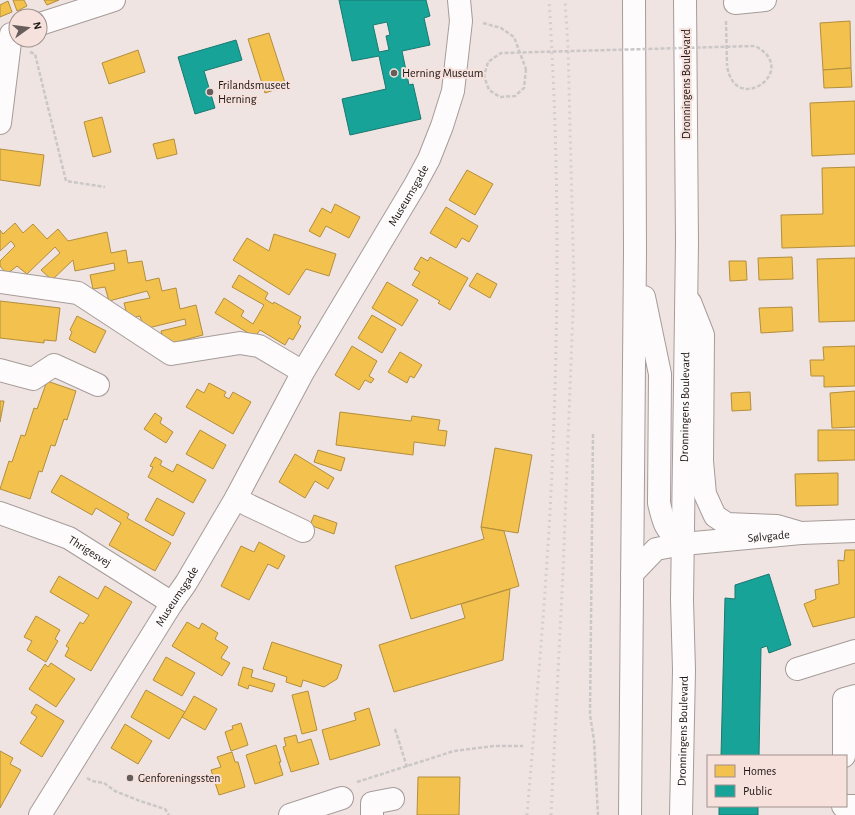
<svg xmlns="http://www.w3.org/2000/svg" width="855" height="815" font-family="'Alegreya Sans',sans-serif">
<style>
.homes{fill:#f2c14e;stroke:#b28e3d}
.public{fill:#17a398;stroke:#197970;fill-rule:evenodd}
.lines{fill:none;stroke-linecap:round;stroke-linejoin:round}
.minor-casing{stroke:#a59c9a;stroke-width:24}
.major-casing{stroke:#a59c9a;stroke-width:24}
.path{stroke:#cac7c7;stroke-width:2.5;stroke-dasharray:4 2;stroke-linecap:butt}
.minor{stroke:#fdfbfb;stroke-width:22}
.major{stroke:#fdfbfb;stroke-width:22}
.rail{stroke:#d2cfce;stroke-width:3;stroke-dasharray:2 4;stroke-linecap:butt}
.path-bridge{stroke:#cac7c7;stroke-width:2.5;stroke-dasharray:4 2;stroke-linecap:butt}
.poi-dot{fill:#675e5c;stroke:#f6e1dc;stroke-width:1.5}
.labels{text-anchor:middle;stroke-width:4;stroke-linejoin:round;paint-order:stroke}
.poi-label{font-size:12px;fill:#1d1614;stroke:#f6e1dc;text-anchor:start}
.street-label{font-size:12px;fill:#1d1614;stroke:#f6e1dc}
</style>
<rect width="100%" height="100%" fill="#f0e4e2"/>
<g class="homes">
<polygon points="13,0 24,0 27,6 17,11"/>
<polygon points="44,0 59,0 47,5"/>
<polygon points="8,1 12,12 0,17 0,5"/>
<polygon points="850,21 851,68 823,70 820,23"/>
<polygon points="269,33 286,86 265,93 248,39"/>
<polygon points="138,50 145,72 109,84 102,63"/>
<polygon points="851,68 852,87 824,88 823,70"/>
<polygon points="855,101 855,154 812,156 810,103"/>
<polygon points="102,117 111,152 93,157 84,122"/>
<polygon points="174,139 177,154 157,159 153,144"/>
<polygon points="0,149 44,155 40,186 0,180"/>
<polygon points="855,167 855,246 782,248 781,215 823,214 822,168"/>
<polygon points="467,170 493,184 475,215 449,200"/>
<polygon points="335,204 360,217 349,238 326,226 320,237 309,231 322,208 331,213"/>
<polygon points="446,207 478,226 469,242 462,238 456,248 430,233"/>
<polygon points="15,223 23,233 33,224 47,239 58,229 68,241 107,232 111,253 126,250 128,263 142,261 146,281 159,278 162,291 176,288 180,309 196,305 203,335 165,345 161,331 186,325 185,319 144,329 140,316 128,319 124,303 150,298 147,291 109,301 105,287 93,289 90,275 115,270 114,263 75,271 73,260 52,280 41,270 60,253 55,247 27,274 17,266 7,274 0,266 0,261 15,246 11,241 0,251 0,230 3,234"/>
<polygon points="274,234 336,254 329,276 306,269 289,295 233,260 247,238 269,251"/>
<polygon points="421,257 428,261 430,257 468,278 450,310 438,303 440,301 412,285 420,272 414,269"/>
<polygon points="792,257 793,279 759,280 758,258"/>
<polygon points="855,258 855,321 819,322 817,259"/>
<polygon points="729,261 746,261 747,280 730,281"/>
<polygon points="477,273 497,284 490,298 469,286"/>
<polygon points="239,275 268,293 265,299 273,304 274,302 301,317 298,323 301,326 293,340 289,338 285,345 260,330 255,337 215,313 224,298 244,311 241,316 253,324 264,305 232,287"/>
<polygon points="387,282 418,300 402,326 372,308"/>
<polygon points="0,301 60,308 56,341 44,340 44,343 0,338"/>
<polygon points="792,307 793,331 761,333 759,308"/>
<polygon points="372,315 396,329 382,353 358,338"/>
<polygon points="77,316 106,331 95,353 69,339 72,332 70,330"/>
<polygon points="352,346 377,361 369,376 374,379 371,383 365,380 359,390 335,375"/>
<polygon points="855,346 855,386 824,387 824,376 811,376 810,360 824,360 823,347"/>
<polygon points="400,352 422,365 414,378 410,376 407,383 388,372"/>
<polygon points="47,381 76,391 67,420 64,419 55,446 51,445 42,472 39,471 30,499 0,489 9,461 12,462 21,435 25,436 34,408 37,409"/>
<polygon points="209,383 226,392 224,396 229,399 233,392 251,402 233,434 186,407 197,389 204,393"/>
<polygon points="855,391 855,427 832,428 830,393"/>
<polygon points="750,392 751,410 732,411 731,393"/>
<polygon points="0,401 4,401 0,422"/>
<polygon points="340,412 411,421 412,416 440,420 438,430 447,431 445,446 414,442 413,455 336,445"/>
<polygon points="155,413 162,418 160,423 173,432 166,443 144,429"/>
<polygon points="200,430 226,445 213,469 186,454"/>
<polygon points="818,430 855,430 855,460 818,461"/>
<polygon points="495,448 532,455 518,533 481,527"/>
<polygon points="318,450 345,458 341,471 314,462"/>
<polygon points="295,454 334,478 328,489 315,481 305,498 279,482"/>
<polygon points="155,457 162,461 160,465 173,472 177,464 206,480 193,503 148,477 153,467 150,466"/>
<polygon points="838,473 838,505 796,506 795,474"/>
<polygon points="61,475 129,514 127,518 171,543 155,571 109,545 121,523 96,508 92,515 51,492"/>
<polygon points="157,498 185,513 173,536 145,520"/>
<polygon points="314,515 337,523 334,534 310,525"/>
<polygon points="481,527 504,531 519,586 411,619 395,566 484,539"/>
<polygon points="259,542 285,556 278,569 268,564 249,600 221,586 241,546 254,552"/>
<polygon points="845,550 855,550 855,617 813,627 804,604 816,599 815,590 839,584 838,560 844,561"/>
<polygon points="59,576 98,599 105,586 132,602 91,671 65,656 69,648 66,646 80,622 83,624 89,615 50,592"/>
<polygon points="510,589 503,660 394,692 379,645 465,618 461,604"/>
<polygon points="36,616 60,630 55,639 58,641 46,662 27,650 32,641 24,637"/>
<polygon points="187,622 199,629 202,623 218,633 215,639 228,647 221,658 230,663 222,676 172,646"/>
<polygon points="272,642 342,665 337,679 324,687 303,680 301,687 286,682 287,677 263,669"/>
<polygon points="166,657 195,673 182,696 153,680"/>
<polygon points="51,663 75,679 56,707 29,689 45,664 48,667"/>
<polygon points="243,667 253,670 251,677 275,684 272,692 249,685 248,689 238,685"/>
<polygon points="146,690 185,712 169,739 131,717"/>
<polygon points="308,691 317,730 302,734 292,695"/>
<polygon points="194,696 217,709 205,730 182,717"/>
<polygon points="36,704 64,721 42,757 20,743 37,717 31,713"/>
<polygon points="369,708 380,745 330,760 322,730 356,720 354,713"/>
<polygon points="241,723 248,745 231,751 225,732 233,729 232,726"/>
<polygon points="125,724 152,741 138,764 111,748"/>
<polygon points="296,735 298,743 311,739 319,764 291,772 283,747 286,746 284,738"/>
<polygon points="276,745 281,762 279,762 283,775 255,784 246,755"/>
<polygon points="0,751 13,758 10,764 21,770 0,808"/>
<polygon points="232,752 235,762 238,762 245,787 219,795 211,770 221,767 217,757"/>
<polygon points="418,777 460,777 459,815 417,815"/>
</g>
<g class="public">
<path d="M339 0H426L430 16 424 18 430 45 402 51 409 85 413 84 421 119 350 135 342 99 386 89 379 56 352 61ZM387 22 390 35 386 36 389 50 379 52 373 25Z"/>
<polygon points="236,40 242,60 204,71 215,108 195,114 178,57"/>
<polygon points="769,574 791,645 769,653 767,646 761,648 759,756 721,756 725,598 735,599 735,585"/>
<rect x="719" y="806" width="39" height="9"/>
</g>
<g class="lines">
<g class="minor-casing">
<g id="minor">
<polyline points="735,3 765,0"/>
<polyline points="40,24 114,0"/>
<polyline points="0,123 11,34"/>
<polyline points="0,282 78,293 171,354 240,343 259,346 303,372"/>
<polyline points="0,370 33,379 54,365 98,385"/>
<polyline points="236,498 248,505 303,531"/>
<path id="s1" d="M0 513 69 538 172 603"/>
<path id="s2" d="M683 544 801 533 855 531"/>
<polyline points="797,669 855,651"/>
<polyline points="844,723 844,699 855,696"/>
<polyline points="844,756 844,723 855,720"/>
<polyline points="843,806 855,806"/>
<path id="s3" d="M40 815 172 603 186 583 236 498 303 372 415 185 429 159 442 126 453 91 461 21 459 0"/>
<polyline points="290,815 342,798"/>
<polyline points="372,815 372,803 393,799"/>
</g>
</g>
<g class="major-casing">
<g id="major">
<path d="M644 297 660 374 659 503C664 525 665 529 683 544"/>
<polyline points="690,302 703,335 702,461 705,494 715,516 727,524 777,526 801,533"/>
<polyline points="632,574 656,549 683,544"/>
<polyline points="630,815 635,252 634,0"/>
<path id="s4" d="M681 815 684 670 682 600 687 242 685 0"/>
</g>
</g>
<g class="path">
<polyline points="726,21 727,65"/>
<polyline points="483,23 501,28 514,37 526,69"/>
<polyline points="30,52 35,54 66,181 105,187"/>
<polyline points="593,434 590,715 594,740 598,815"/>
<polyline points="395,729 407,767"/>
<polyline points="87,778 92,781 104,783 115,791 140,801 165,809 169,815"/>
<polyline points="357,782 454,751 494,746 523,746"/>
</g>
<use href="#minor" class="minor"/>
<use href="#major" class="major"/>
<g class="rail">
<path d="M527 815C538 683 550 551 554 418 559 279 558 139 549 0"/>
<polyline points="551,815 563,572 574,283 568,47 565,0"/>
</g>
<path class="path-bridge" d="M526 69 524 88 515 96 500 97 489 90 484 76 488 62 501 53 755 46C802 70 734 118 727 65"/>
</g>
<g class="poi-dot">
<circle cx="394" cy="73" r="4"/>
<circle cx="210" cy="92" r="4"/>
<circle cx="130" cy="778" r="4"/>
</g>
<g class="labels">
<g class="poi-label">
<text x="402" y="77">Herning Museum</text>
<text x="218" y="89">Frilandsmuseet<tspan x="218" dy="14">Herning</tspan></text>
<text x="138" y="782">Genforeningssten</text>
</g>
<g class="street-label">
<text transform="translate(686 84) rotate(-90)" y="4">Dronningens Boulevard</text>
<text dy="4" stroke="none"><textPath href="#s3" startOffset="721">Museumsgade</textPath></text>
<text dy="4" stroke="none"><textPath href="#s4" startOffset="408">Dronningens Boulevard</textPath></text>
<text dy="4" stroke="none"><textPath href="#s2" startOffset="86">Sølvgade</textPath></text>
<text dy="4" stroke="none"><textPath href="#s1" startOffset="98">Thrigesvej</textPath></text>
<text dy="4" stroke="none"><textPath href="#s3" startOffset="258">Museumsgade</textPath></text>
<text dy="4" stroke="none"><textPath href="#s4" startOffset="84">Dronningens Boulevard</textPath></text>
</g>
</g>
<rect x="707" y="755" width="140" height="52" fill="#f6e1dc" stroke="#9f908c"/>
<rect x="715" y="765" width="20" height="12" fill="#f2c14e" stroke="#9f908c"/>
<text x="743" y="775" font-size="12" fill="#1d1614">Homes</text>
<rect x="715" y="785" width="20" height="12" fill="#17a398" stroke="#9f908c"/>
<text x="743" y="795" font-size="12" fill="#1d1614">Public</text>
<g transform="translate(28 28) rotate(76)"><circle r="19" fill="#f6e1dc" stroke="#9f908c"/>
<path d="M0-3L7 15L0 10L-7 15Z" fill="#675e5c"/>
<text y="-6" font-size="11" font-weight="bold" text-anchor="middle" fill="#1d1614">N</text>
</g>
</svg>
